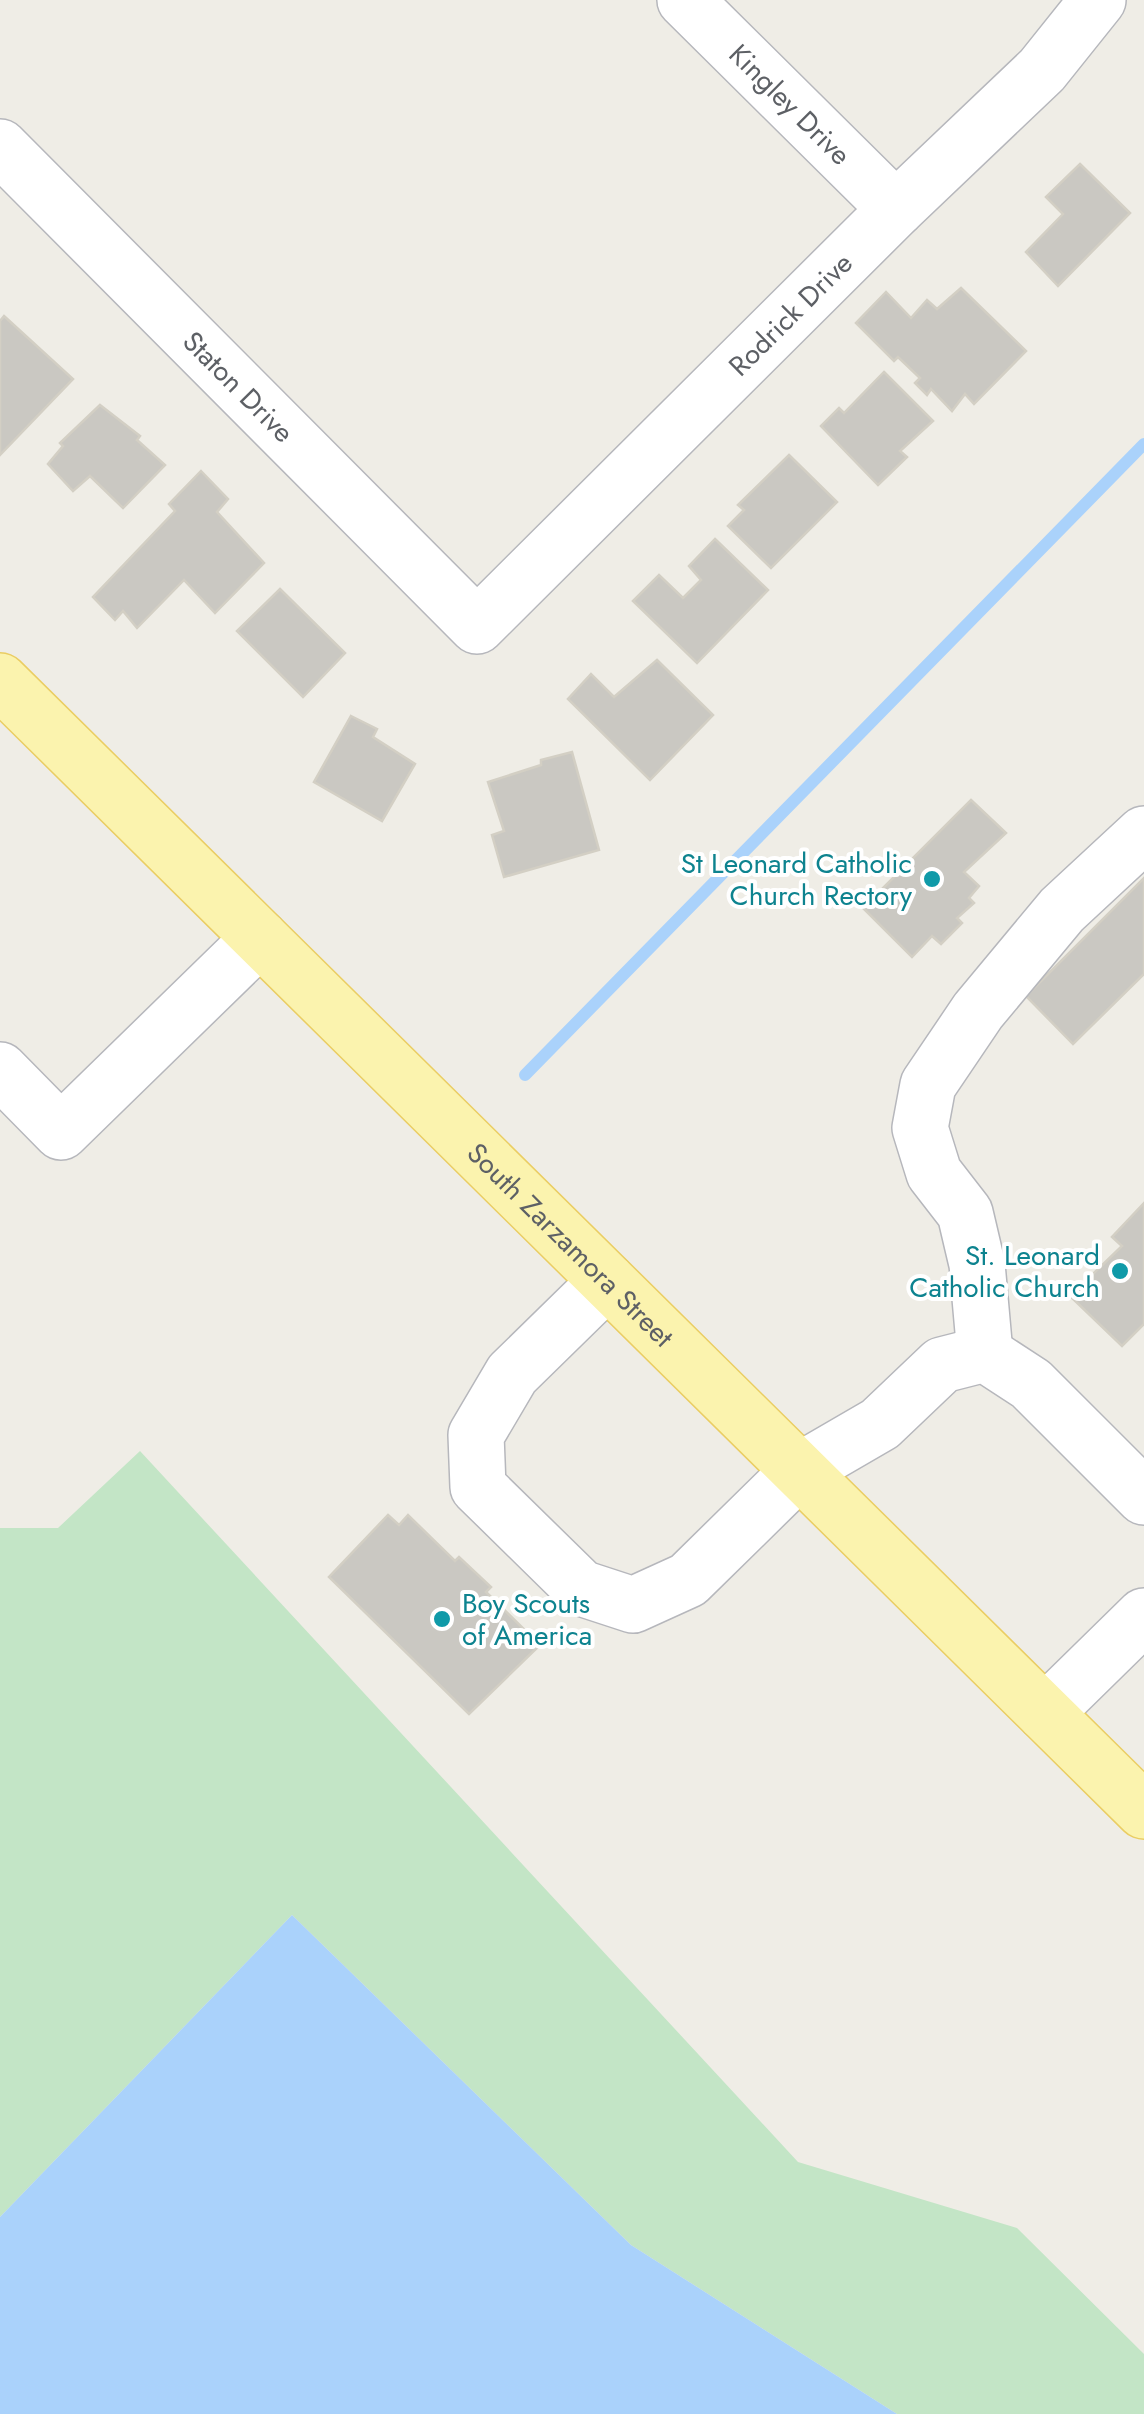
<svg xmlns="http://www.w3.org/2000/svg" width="1144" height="2414" font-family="Jost,sans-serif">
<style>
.green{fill:#c3e5c6}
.water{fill:#aad2fb}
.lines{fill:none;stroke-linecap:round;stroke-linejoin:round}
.stream{stroke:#aad2fb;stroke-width:12}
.building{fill:#cac8c2;stroke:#d3cfc4;stroke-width:2.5}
.minor-casing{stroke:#b6b7bc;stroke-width:58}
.major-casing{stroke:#eacd63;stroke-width:58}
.minor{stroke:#fff;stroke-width:55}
.major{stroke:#fbf3ae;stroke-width:55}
.culture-dot{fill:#0f9aa8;stroke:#fff;stroke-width:4}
.labels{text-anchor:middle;stroke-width:8;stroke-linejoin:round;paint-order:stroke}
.street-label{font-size:28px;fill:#5d6065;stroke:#fff}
.culture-label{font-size:28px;fill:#0d838f;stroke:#fff;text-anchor:end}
</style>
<rect width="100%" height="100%" fill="#efede6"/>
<polygon class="green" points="140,1451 798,2162 1017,2228 1144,2354 1144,2414 897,2414 631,2245 292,1915 0,2217 0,1528 58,1528"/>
<polygon class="water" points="292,1915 631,2245 897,2414 0,2414 0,2217"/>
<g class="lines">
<polyline class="stream" points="525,1075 1144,444"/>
</g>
<g class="building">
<polygon points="1080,164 1130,213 1058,286 1026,252 1063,214 1046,197"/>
<polygon points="961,288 1026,351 974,404 965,394 952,411 931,389 927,395 915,383 920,378 898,357 894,361 856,323 886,292 911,318 927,300 937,309"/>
<polygon points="4,316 73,379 0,455 0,321"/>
<polygon points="884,372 933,421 900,451 907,457 878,485 821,426 839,408 844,413"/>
<polygon points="100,405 140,436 137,440 165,465 123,508 90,476 73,491 48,464 63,446 60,443"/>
<polygon points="789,455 837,502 771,568 728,526 744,510 738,505"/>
<polygon points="201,471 228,499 217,512 264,563 215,613 184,580 137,628 123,611 115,620 93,597 175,511 169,504"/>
<polygon points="715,539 768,590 697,663 633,601 659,575 683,598 701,580 689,566"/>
<polygon points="280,589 345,653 303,697 237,631"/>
<polygon points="657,660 713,715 650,780 568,699 591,674 614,697"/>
<polygon points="351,716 377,729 373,737 415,764 382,821 314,782"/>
<polygon points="572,752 599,850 504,877 492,835 504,831 488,782 541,765 541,760"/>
<polygon points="971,800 1006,833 964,872 979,886 969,898 974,903 957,918 962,923 941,944 932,936 912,957 863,908"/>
<polygon points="1144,878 1144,974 1073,1044 1026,996"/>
<polygon points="1144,1203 1144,1324 1122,1346 1070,1296 1122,1246 1112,1237"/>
<polygon points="388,1515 399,1525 408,1515 455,1561 459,1557 491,1587 486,1592 540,1645 469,1714 329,1577"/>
</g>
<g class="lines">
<g class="minor-casing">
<g id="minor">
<path id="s1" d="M685 0 896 209"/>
<path id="s2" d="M0 147 477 626 896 209 1042 70 1098 0"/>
<polyline points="0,1070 61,1132 260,938"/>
<polyline points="607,1281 512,1374 476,1435 478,1487 581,1588 633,1605 688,1580 799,1471 880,1424 942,1365 985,1354 1031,1384 1144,1497"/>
<polyline points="985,1354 977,1264 965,1213 934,1173 920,1128 928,1085 978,1011 1062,910 1144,834"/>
<polyline points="1045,1713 1144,1616"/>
</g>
</g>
<g class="major-casing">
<g id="major">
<path id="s3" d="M0 681 1144 1811"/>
</g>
</g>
<use href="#minor" class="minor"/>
<use href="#major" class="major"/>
</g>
<g class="culture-dot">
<circle cx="932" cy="879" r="10"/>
<circle cx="1120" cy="1271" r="10"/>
<circle cx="442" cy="1619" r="10"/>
</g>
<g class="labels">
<g class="street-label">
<text dy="10" stroke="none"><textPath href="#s1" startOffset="148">Kingley Drive</textPath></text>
<text dy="10" stroke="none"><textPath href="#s2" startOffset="1118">Rodrick Drive</textPath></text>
<text dy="10" stroke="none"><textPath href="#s2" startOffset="338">Staton Drive</textPath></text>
<text dy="10" stroke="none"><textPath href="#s3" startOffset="802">South Zarzamora Street</textPath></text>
</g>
<g class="culture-label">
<text x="912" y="873">St Leonard Catholic<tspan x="912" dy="32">Church Rectory</tspan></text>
<text x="1100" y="1265">St. Leonard<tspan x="1100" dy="32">Catholic Church</tspan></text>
<text x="462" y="1613" text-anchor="start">Boy Scouts<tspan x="462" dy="32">of America</tspan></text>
</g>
</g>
</svg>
